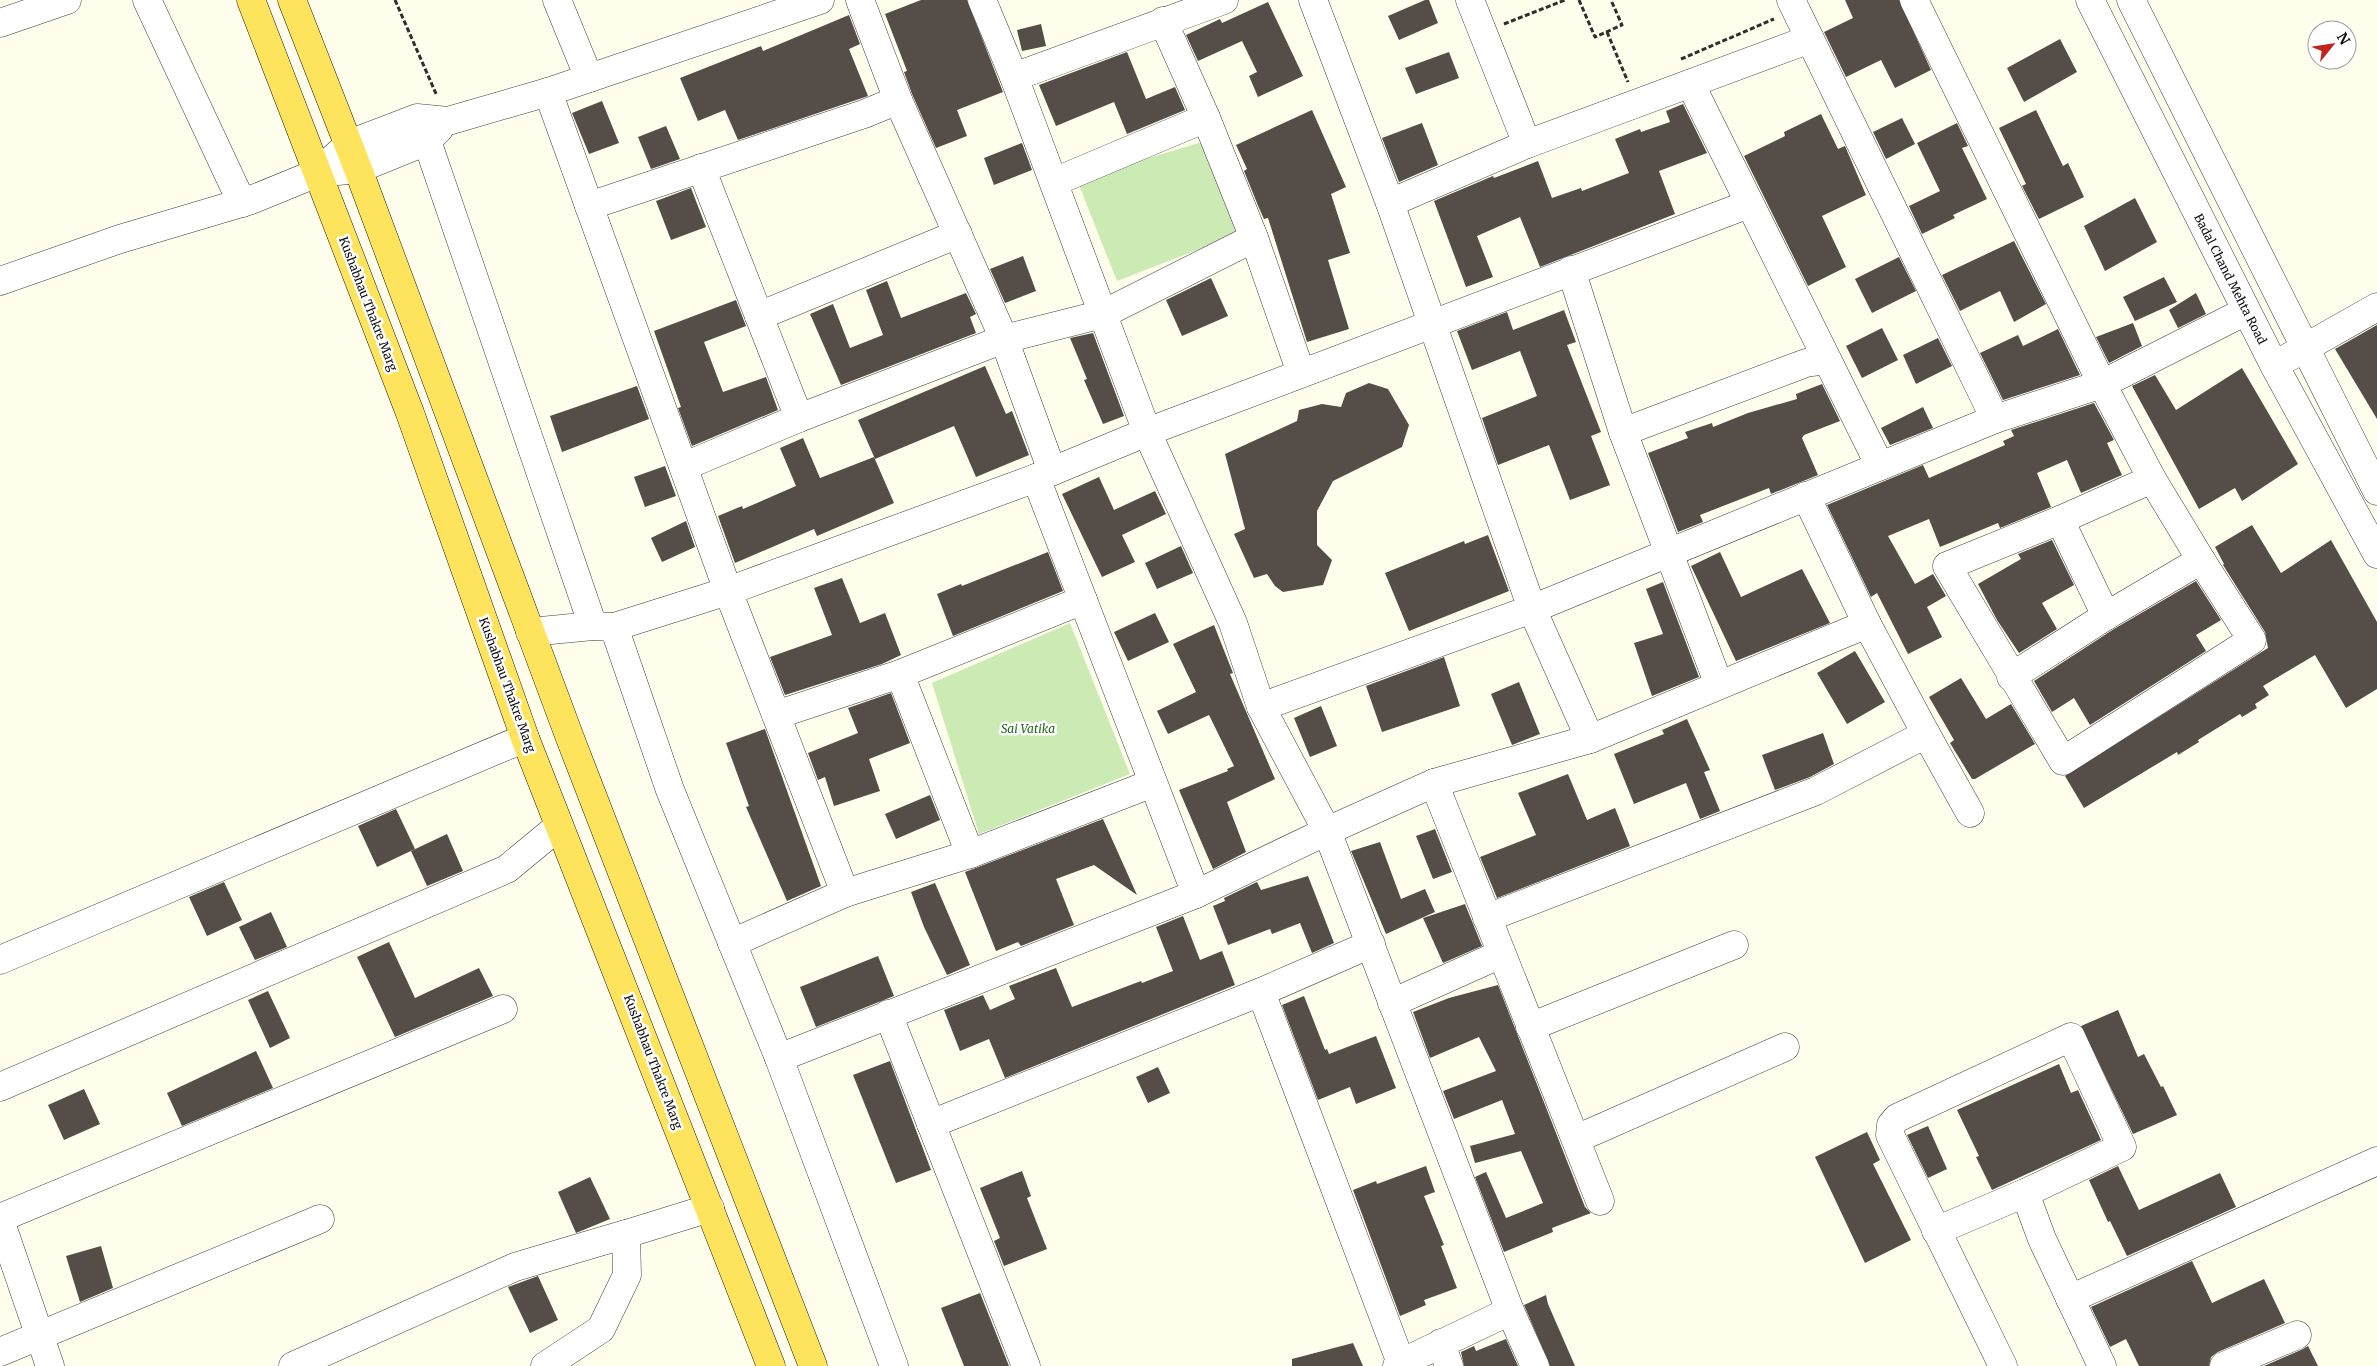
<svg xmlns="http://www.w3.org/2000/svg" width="2377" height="1366" font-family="Merriweather,serif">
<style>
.green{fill:#ccebb4}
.building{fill:#554e48}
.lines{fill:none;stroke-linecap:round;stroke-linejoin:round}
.minor-casing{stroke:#3f3f3f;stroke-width:29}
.major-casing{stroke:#1d1d1d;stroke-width:29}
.path{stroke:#2e2e2e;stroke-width:3;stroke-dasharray:5 2.5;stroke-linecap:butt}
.minor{stroke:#fff;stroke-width:28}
.major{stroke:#fee35d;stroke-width:28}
.labels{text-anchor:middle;stroke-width:5;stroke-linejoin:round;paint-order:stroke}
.street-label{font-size:12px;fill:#0c0c0c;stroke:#fff}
.park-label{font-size:12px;font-style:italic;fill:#24661a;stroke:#fff}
</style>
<rect width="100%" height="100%" fill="#fffdec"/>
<g class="green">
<polygon points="1205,141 1241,233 1117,281 1077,180"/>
<polygon points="1070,623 1130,774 979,834 932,683"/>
</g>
<g class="building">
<polygon points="921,0 967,0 1003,92 957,110 967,136 936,148 912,94 904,72 907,71 885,14"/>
<polygon points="1425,0 1429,0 1438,23 1399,40 1388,16"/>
<polygon points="1845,0 1899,0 1931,70 1895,88 1881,60 1846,77 1824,32 1853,18"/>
<polygon points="1268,2 1303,76 1258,97 1249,76 1257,72 1242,41 1198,61 1186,35 1220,19 1222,23"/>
<polygon points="849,15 860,44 849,49 868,96 738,140 725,110 698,121 680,78 761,46 763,51"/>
<polygon points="1041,24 1046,46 1022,51 1017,30"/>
<polygon points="2060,39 2077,72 2024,102 2007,68"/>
<polygon points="1127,52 1146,99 1175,87 1185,110 1127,134 1114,102 1056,126 1039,85"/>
<polygon points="1449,52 1459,78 1416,94 1405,68"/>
<polygon points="602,101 619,143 589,154 572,113"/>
<polygon points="1683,104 1707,153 1659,171 1675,214 1540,267 1520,217 1477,236 1493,277 1466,287 1434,201 1493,176 1494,178 1538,161 1552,198 1581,188 1582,191 1629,173 1615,139 1640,129 1641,132 1670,122 1666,111"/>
<polygon points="1312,110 1346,187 1331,194 1350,253 1328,260 1349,329 1307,342 1268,218 1264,219 1259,208 1244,171 1247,169 1236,145"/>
<polygon points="2036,110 2063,166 2068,163 2084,197 2039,219 2022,186 2026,184 1999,128"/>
<polygon points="1821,114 1838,149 1845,146 1866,195 1822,216 1846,267 1808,286 1744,156 1785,136 1784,132"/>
<polygon points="1902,118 1915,144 1886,159 1873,132"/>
<polygon points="1422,123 1438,165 1399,182 1382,138"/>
<polygon points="1957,123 1968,146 1962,148 1987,199 1953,215 1955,218 1922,234 1909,206 1940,191 1917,143"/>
<polygon points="666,126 680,159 651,169 638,137"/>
<polygon points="1022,143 1032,170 994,185 984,158"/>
<polygon points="691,188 706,227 671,240 656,201"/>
<polygon points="2135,198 2157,242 2105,271 2084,226"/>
<polygon points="2014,241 2046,304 2014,322 2000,291 1960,311 1942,275"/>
<polygon points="1023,256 1036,291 1005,303 990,269"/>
<polygon points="1899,257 1916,291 1872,313 1855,279"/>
<polygon points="2164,277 2177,302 2135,321 2123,297"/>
<polygon points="1211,278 1228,316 1182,336 1166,300"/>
<polygon points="887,281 901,318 966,293 976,314 970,317 976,333 841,385 810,314 833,304 850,348 883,335 866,290"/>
<polygon points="2196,293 2206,314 2178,328 2169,310"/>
<polygon points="736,300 746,326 704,342 723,392 766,377 778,410 692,446 678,408 681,407 654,331"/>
<polygon points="1564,310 1576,342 1567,345 1601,432 1591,436 1610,485 1570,500 1549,445 1498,465 1482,418 1537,396 1520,351 1472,370 1457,331 1507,312 1513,330"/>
<polygon points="2133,323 2142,346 2109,363 2096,337"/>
<polygon points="2377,325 2377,419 2335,349"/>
<polygon points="1882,328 1898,360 1862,378 1846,346"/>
<polygon points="2058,329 2080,375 2003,400 1980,353 2018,335 2023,346"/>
<polygon points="1093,333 1124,416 1103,424 1084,380 1087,379 1070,338"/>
<polygon points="1938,338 1952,366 1916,384 1903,355"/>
<polygon points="985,366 1006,414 1012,411 1029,455 976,477 954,426 875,459 858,420"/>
<polygon points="2242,368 2298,464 2242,501 2235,488 2199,509 2132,386 2155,375 2176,410"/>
<polygon points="1369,383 1388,389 1409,425 1402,447 1333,481 1317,511 1317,545 1332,560 1323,585 1283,592 1275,586 1267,574 1254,578 1234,534 1245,529 1225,454 1297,421 1299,410 1322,404 1341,407 1346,393"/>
<polygon points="1822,384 1840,421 1804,435 1802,438 1818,475 1771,494 1769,488 1700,515 1703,522 1678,532 1648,453 1688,438 1685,432 1712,423 1713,427 1748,413 1797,399 1796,394"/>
<polygon points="637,386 649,419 562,452 550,416"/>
<polygon points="2094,403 2114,440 2107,443 2122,475 2081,493 2067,460 2037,473 2051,507 2000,528 1998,523 1940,547 1929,519 1888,536 1915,584 1933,574 1946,596 1927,607 1942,637 1908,654 1877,593 1871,597 1827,505 1923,465 1929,478 2005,445 2003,441 2014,436 2011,430"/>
<polygon points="1923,407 1933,428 1890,445 1881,428"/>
<polygon points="803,438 820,478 874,457 894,503 817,536 814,529 735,563 718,516 742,506 743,509 796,486 780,448"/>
<polygon points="665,466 676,496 645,507 634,477"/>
<polygon points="1099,477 1114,510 1155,491 1166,514 1122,535 1135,562 1102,577 1062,494"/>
<polygon points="686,521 695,547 662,562 651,538"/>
<polygon points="2252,525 2281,573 2331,540 2377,622 2377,689 2346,708 2315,655 2263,686 2269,695 2255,704 2257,708 2242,717 2240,714 2198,740 2199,742 2178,755 2177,752 2084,808 2065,776 2268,648 2265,632 2223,565 2224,564 2215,547"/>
<polygon points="1488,535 1509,591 1409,631 1385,573 1464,541 1465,544"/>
<polygon points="2052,540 2074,585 2042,603 2057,629 2019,653 1997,620 1978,584 2021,559 2018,554"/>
<polygon points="1181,546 1193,573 1157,589 1145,563"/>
<polygon points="1048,552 1063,591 953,636 937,594 961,584 962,586"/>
<polygon points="1720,552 1741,597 1802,569 1830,623 1736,661 1691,566"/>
<polygon points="842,578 860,623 885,613 901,655 882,664 785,695 770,657 832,635 814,588"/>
<polygon points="2196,581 2221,620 2196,635 2206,651 2090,725 2074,698 2052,712 2034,681 2114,629"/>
<polygon points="1663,582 1699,677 1652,696 1634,643 1663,634 1646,589"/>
<polygon points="1155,613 1169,642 1128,661 1114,632"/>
<polygon points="1214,625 1233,673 1230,674 1275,779 1227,802 1246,852 1213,869 1179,790 1228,771 1227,769 1234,766 1209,715 1168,734 1157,711 1196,692 1173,644"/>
<polygon points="1855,651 1885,702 1847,724 1817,673"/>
<polygon points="1444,657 1460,706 1382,732 1366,686"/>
<polygon points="1961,678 1986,719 2011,704 2035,744 1975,779 1972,779 1950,743 1954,740 1929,697"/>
<polygon points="1519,682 1540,734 1512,745 1491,694"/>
<polygon points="891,693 910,743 869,759 880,791 834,806 825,777 818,780 808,753 858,733 848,708"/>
<polygon points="1321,706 1337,746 1310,757 1294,718"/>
<polygon points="1687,719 1710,770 1704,772 1720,811 1700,819 1686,783 1634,804 1614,754 1664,734 1662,730"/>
<polygon points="765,729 821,886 787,901 746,807 749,806 726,743"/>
<polygon points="1823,733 1834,764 1810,777 1775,790 1762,755"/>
<polygon points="1568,774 1587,820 1615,808 1630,846 1497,898 1480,857 1536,835 1518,793"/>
<polygon points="930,795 940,820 896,839 885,814"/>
<polygon points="396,809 415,849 377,867 358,826"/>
<polygon points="1103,819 1137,895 1094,865 1056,879 1074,925 1021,946 1018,942 996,951 965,872"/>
<polygon points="1435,829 1452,872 1433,879 1416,836"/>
<polygon points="447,834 463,871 427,886 411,851"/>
<polygon points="1380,842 1401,899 1425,889 1435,912 1386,934 1351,851"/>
<polygon points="1308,876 1334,943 1312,953 1300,923 1272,934 1270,929 1228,945 1213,906 1225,901 1224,898 1257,882 1261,890"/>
<polygon points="224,882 242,920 207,936 189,897"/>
<polygon points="935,883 970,965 947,975 924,927 911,892"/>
<polygon points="1465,904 1482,946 1443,963 1423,918"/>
<polygon points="271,912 287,947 255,960 239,927"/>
<polygon points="1183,916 1200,960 1222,951 1235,985 1005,1078 989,1039 960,1051 944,1010 983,995 990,1010 1015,999 1009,986 1056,968 1072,1007 1141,981 1142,983 1173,971 1156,927"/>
<polygon points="389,942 415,998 479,968 493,996 395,1037 357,957"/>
<polygon points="878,956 894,996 816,1027 800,987"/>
<polygon points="1498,985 1585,1207 1591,1213 1552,1228 1553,1232 1504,1252 1475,1177 1486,1172 1506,1218 1543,1203 1521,1151 1475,1163 1470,1146 1515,1134 1502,1100 1454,1119 1443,1091 1496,1071 1479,1037 1430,1058 1413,1012 1449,998"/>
<polygon points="268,991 290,1038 270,1048 248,1000"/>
<polygon points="1304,996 1325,1050 1327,1049 1329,1054 1376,1036 1396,1088 1356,1104 1350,1087 1318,1100 1282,1005"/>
<polygon points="2118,1010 2138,1057 2144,1054 2161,1087 2163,1086 2177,1115 2133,1134 2081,1026"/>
<polygon points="256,1051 273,1088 182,1126 167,1093"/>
<polygon points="890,1061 931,1170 896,1183 853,1075"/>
<polygon points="2059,1064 2071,1093 2078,1090 2101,1140 1992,1190 1976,1157 1979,1156 1957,1110"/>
<polygon points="1158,1067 1170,1093 1148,1103 1136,1077"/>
<polygon points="84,1089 100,1124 64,1140 48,1105"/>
<polygon points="1928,1126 1947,1169 1928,1178 1907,1135"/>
<polygon points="1867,1132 1880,1160 1873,1164 1911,1240 1865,1263 1815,1157"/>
<polygon points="1426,1166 1435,1192 1424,1196 1444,1245 1441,1246 1457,1288 1424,1300 1426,1305 1400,1316 1353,1190 1376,1181 1377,1184"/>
<polygon points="2118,1166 2139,1210 2220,1173 2236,1207 2127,1256 2110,1221 2108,1222 2089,1180"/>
<polygon points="1022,1171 1031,1196 1027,1198 1047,1249 1004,1266 994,1241 1000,1238 980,1188"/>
<polygon points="590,1177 610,1219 576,1233 558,1192"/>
<polygon points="101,1246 113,1288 80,1302 66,1256"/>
<polygon points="2192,1261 2212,1303 2264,1279 2285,1323 2218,1352 2211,1357 2209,1366 2139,1366 2126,1339 2110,1347 2091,1307"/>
<polygon points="538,1276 558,1320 530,1333 508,1287"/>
<polygon points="980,1293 1009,1366 964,1366 941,1308"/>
<polygon points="1546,1295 1548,1304 1575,1366 1550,1366 1524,1305"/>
<polygon points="1506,1339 1518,1366 1464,1366 1461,1352 1474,1346 1476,1351"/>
<polygon points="1353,1343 1363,1366 1292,1366 1292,1359"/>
<polygon points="2308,1346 2318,1366 2264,1366 2303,1349"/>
</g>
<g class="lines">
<g class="minor-casing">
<g id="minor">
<polyline points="147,0 242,203"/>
<polyline points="557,0 589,78"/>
<polyline points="860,0 898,100 1004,339 1052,471"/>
<polyline points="982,0 1014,77 1147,432 1233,623 1261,707 1327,831 1510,1311 1535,1366"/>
<polyline points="1313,0 1390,203 1532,609 1590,739"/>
<polyline points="1470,0 1527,144"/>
<polyline points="1791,0 1995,419"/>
<polyline points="1914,0 2102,384 2152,479 2060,520 1947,566 2063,761 2252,640 2201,560 2106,616 2011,677"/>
<polyline points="2090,0 2274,365 2377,554"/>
<polyline points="2131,0 2377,491"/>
<polyline points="1163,21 1206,118 1254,238 1301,373"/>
<polyline points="0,23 67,0"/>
<polyline points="1014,77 1224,0"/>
<polyline points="1691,85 1880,466"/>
<polyline points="548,92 728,591 845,893"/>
<polyline points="427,141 593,626"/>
<polyline points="701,168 799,418"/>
<polyline points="317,173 349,144 417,118 448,121 548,92 820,0"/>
<polyline points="1054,182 1206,118"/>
<polyline points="1390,203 1527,144 1810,39"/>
<polyline points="589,206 864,114 898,100"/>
<polyline points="1571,270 1623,432 1719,685"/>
<polyline points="0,281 120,239 251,200 317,173 358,169 427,141 439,129"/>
<polyline points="759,316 958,234"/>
<polyline points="2289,357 2377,307"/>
<polyline points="1623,432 1806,363 1827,360"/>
<polyline points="685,466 799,418 1004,339 1103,314 1254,238"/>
<polyline points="1036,478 1196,894 1327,831 1434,783 1590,739 1867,624"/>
<polyline points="2152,479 2201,560"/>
<polyline points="2060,520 2106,616"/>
<polyline points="614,627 670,790 779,1058 1196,894"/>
<polyline points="530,632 593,626 614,627 728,591 1036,478 1147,432 1749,204"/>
<polyline points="900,674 970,854"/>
<polyline points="1261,707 1532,609 1995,419 2102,384 2246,311"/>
<polyline points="776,715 900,674 1083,600"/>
<polyline points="1926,734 1970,813"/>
<polyline points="1434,783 1600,1201"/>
<polyline points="1487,918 1816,791 1926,734 1867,624 1806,496"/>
<polyline points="732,943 845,893 970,854 1153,783"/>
<polyline points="0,960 525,738"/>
<polyline points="1261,992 1401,1363 1397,1366"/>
<polyline points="1392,1003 1501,954"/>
<polyline points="888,1014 1026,1366"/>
<polyline points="1530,1027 1734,945"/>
<polyline points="779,1058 894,1366"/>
<polyline points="0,1087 507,869 559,826"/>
<polyline points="931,1124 1261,992 1371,944"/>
<polyline points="1576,1139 1785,1047"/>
<polyline points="0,1218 503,1009"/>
<polyline points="0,1220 50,1366"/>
<polyline points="1936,1231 2025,1193"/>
<polyline points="2070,1299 2377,1161"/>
<polyline points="1441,1343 1449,1366"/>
<polyline points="0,1352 320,1219"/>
<polyline points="1401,1363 1510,1311"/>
<polyline points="293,1366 515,1267 626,1234"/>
<polyline points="545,1366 601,1329 627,1275 626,1234 710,1208"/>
<polyline points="2003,1366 1890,1135 1891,1125 1897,1118 2071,1037 2122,1147 2025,1193 2042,1239 2102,1366"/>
<polyline points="2224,1366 2297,1335"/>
</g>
</g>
<g class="major-casing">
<g id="major">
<polyline points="251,0 410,413 525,738 771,1366"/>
<polyline points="292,0 358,169 570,738 813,1366"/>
</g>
</g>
<g class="path">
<polyline points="395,0 437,96"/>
<polyline points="1579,0 1595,37 1622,25 1611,0"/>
<polyline points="1504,24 1565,0"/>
<polyline points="1607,32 1628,82"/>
<polyline points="1681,59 1774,19"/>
</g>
<use href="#minor" class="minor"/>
<use href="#major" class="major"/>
</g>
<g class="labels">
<g class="street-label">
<text transform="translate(2230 279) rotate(63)" y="4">Badal Chand Mehta Road</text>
<text transform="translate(368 304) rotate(69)" y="4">Kushabhau Thakre Marg</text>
<text transform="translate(507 685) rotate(70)" y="4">Kushabhau Thakre Marg</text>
<text transform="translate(653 1062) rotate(69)" y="4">Kushabhau Thakre Marg</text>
</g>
<g class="park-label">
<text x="1028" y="733">Sai Vatika</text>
</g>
</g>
<g transform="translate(2332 45) rotate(60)"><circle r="24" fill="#ffffff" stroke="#9e9e9e"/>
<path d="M0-4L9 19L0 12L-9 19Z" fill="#c1241f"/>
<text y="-8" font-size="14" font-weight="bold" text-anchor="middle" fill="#0c0c0c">N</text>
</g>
</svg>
